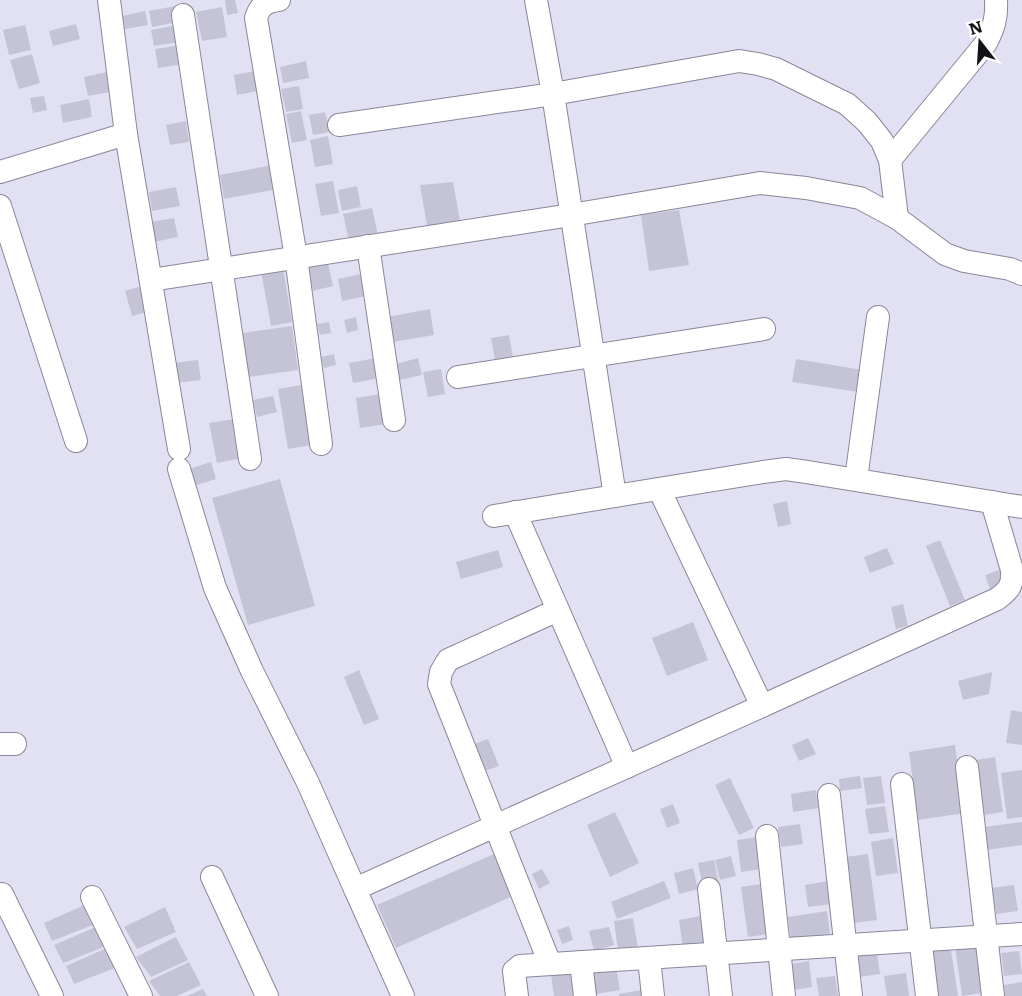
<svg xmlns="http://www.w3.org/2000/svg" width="1022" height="996" font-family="Literata,serif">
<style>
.building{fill:#c5c4d7}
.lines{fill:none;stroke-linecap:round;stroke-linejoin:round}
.minor-casing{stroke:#888799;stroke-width:24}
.minor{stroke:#fff;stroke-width:22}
</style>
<rect width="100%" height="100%" fill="#e2e1f4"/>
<g class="building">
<polygon points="225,0 235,0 238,13 227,15"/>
<polygon points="175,6 178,22 152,27 149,11"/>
<polygon points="222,7 227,37 202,41 196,12"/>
<polygon points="145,11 148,25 125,29 122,16"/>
<polygon points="76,24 80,39 53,46 49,31"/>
<polygon points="25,25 31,50 9,55 3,30"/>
<polygon points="177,25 179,42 154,46 151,30"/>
<polygon points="181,45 184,64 158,68 155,49"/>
<polygon points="32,54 40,83 19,89 10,60"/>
<polygon points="306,61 309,78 283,83 280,67"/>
<polygon points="260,70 263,90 237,95 234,75"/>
<polygon points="112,71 116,91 88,96 84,77"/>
<polygon points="299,86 303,109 286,112 281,89"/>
<polygon points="44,96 47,110 33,113 30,98"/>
<polygon points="89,99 92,117 63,123 60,105"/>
<polygon points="301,111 307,140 292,143 286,114"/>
<polygon points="325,112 330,132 313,135 309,115"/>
<polygon points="186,121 189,142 170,145 166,125"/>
<polygon points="328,136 333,164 315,167 310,140"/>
<polygon points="273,165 278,189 224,199 220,175"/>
<polygon points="333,181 339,213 321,216 315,184"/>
<polygon points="453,182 461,226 428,231 420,185"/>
<polygon points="357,186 361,207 342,211 338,190"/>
<polygon points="176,187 180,206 152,211 149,192"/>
<polygon points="372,208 378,235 349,241 343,214"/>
<polygon points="679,210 689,265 649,271 641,215"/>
<polygon points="174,218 178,237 154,242 150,222"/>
<polygon points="327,259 333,286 313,291 306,264"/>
<polygon points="283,267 292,322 271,326 261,271"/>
<polygon points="361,274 366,296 342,301 338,279"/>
<polygon points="148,284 155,310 132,316 125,291"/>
<polygon points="430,309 434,335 393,342 388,317"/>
<polygon points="356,317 358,330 347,333 344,320"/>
<polygon points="329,322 331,333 320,335 317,324"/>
<polygon points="292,326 298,370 248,377 242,333"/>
<polygon points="509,335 514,363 496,366 491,338"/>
<polygon points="334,354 336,365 324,368 321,357"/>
<polygon points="376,358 380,378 353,383 349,363"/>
<polygon points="418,358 422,375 400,380 396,364"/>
<polygon points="796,359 863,370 859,392 792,382"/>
<polygon points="198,360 201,380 176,383 173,363"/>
<polygon points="441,369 445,394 428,397 423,372"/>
<polygon points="301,385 311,445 288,449 278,389"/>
<polygon points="381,394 386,424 360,428 356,398"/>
<polygon points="273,396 277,412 257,417 253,400"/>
<polygon points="234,419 242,458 217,463 209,423"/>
<polygon points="211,462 216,479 194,486 189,469"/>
<polygon points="280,479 315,606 248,625 212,498"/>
<polygon points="787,501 791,524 778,527 773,504"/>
<polygon points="940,540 965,600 950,606 926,546"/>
<polygon points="887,548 894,564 870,573 864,557"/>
<polygon points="498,550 503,567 461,579 456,562"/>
<polygon points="1002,569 1007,583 990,589 985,575"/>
<polygon points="903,604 908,626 896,629 891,607"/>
<polygon points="693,622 708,660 667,676 652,638"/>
<polygon points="359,670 379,719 364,725 344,677"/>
<polygon points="992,672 989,694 963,700 958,681"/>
<polygon points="1011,710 1022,712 1022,745 1006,743"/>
<polygon points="808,738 816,754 799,761 792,745"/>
<polygon points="488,739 499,766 485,771 474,744"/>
<polygon points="955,745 965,813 918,820 909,752"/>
<polygon points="995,757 1003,812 984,815 976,760"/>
<polygon points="1022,770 1022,817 1007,819 1001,773"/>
<polygon points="860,776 862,788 840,791 839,779"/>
<polygon points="881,776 885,803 867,805 863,778"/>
<polygon points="730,778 754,828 739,835 715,785"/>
<polygon points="816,790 819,808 793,812 791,794"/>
<polygon points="673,804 680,823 667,828 660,809"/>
<polygon points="885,806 889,832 869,834 865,809"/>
<polygon points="615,812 639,863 610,877 587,825"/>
<polygon points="1022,822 1022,845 987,850 984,827"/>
<polygon points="800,824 803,844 781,847 778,827"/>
<polygon points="757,837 762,869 741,872 737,840"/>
<polygon points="893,838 898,873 876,876 871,842"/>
<polygon points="494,854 513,896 396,948 377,905"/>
<polygon points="868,854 877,920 854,923 845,857"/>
<polygon points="731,856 736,876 720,880 715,860"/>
<polygon points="714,860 719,884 703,887 698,863"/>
<polygon points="693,868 698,889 679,894 674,873"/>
<polygon points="542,869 550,883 539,889 532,874"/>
<polygon points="664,881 671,898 617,919 611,902"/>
<polygon points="828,881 831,904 808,907 805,885"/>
<polygon points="761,884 769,934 748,937 741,887"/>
<polygon points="1014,885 1018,911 996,914 992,888"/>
<polygon points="87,904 98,923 52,941 44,923"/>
<polygon points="165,907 176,932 137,949 124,927"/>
<polygon points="827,911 830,934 791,940 788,917"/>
<polygon points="700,916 704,945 683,949 679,920"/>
<polygon points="633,918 638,948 618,951 614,921"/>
<polygon points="98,926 109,945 63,963 54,945"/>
<polygon points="569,926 573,940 562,944 557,930"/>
<polygon points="609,927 614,945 594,951 589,931"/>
<polygon points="176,937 188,960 151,977 136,957"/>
<polygon points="975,943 982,993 962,996 955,946"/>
<polygon points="950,944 958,996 939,996 932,947"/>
<polygon points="109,947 120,966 74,984 66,966"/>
<polygon points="876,947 880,974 859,977 855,950"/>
<polygon points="1019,951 1022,974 1004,976 1001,953"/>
<polygon points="809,961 812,987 795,990 791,964"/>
<polygon points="189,962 201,985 177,996 160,996 149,981"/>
<polygon points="616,967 620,990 596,994 593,970"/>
<polygon points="570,972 574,996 554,996 551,975"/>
<polygon points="906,973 909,996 887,996 884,976"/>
<polygon points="835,976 838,996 819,996 816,978"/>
<polygon points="1022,982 1022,996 1005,996 1004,985"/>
<polygon points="203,989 207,996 187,996"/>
<polygon points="642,990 643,996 619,996 619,994"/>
</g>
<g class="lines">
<g class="minor-casing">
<g id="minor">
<polyline points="109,0 126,134"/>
<path d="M279 0C266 2 260 5 256 18L296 257 321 444"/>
<polyline points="536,0 553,94 615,496 763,472 786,469 807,472 1022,507"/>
<polyline points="183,15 250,459"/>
<polyline points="339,125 553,94 739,61 758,64 776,69 847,104 867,122 882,141 890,160 897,218"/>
<path d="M890 160 986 43C994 27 997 18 996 0"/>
<polyline points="0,172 126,134 179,449"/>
<polyline points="0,206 76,441"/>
<polyline points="368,246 394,420"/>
<polyline points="151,280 571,215 760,183 806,188 860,198 897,218 945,254 964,261 1010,269 1022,274"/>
<polyline points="458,377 764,329"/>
<polyline points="179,469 215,588 252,671 308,783 355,889"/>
<polyline points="856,479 878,317"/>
<polyline points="659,489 762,706"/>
<polyline points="515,512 627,767"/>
<polyline points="494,516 615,496"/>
<polyline points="0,744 15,744"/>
<polyline points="967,767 993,996"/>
<polyline points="902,784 927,996"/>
<polyline points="829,795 851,996"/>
<polyline points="767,836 784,996"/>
<polyline points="212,877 267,996"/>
<polyline points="709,889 721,996"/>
<polyline points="2,894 52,996"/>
<polyline points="92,897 141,996"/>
<polyline points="649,958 653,996"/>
<polyline points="581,962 585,996"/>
<polyline points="550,964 439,684 441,672 448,660 558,610"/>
<path d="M403 996 355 889 762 706 997 599C1009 590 1013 586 1012 570L992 502"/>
<polyline points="517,996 514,971 520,966 1022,934"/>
</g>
</g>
<use href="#minor" class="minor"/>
</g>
<g transform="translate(980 42) rotate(343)" stroke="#ffffff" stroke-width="4.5" paint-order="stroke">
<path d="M0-4.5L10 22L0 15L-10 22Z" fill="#131219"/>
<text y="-9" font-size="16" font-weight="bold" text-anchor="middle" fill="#131219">N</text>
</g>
</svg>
